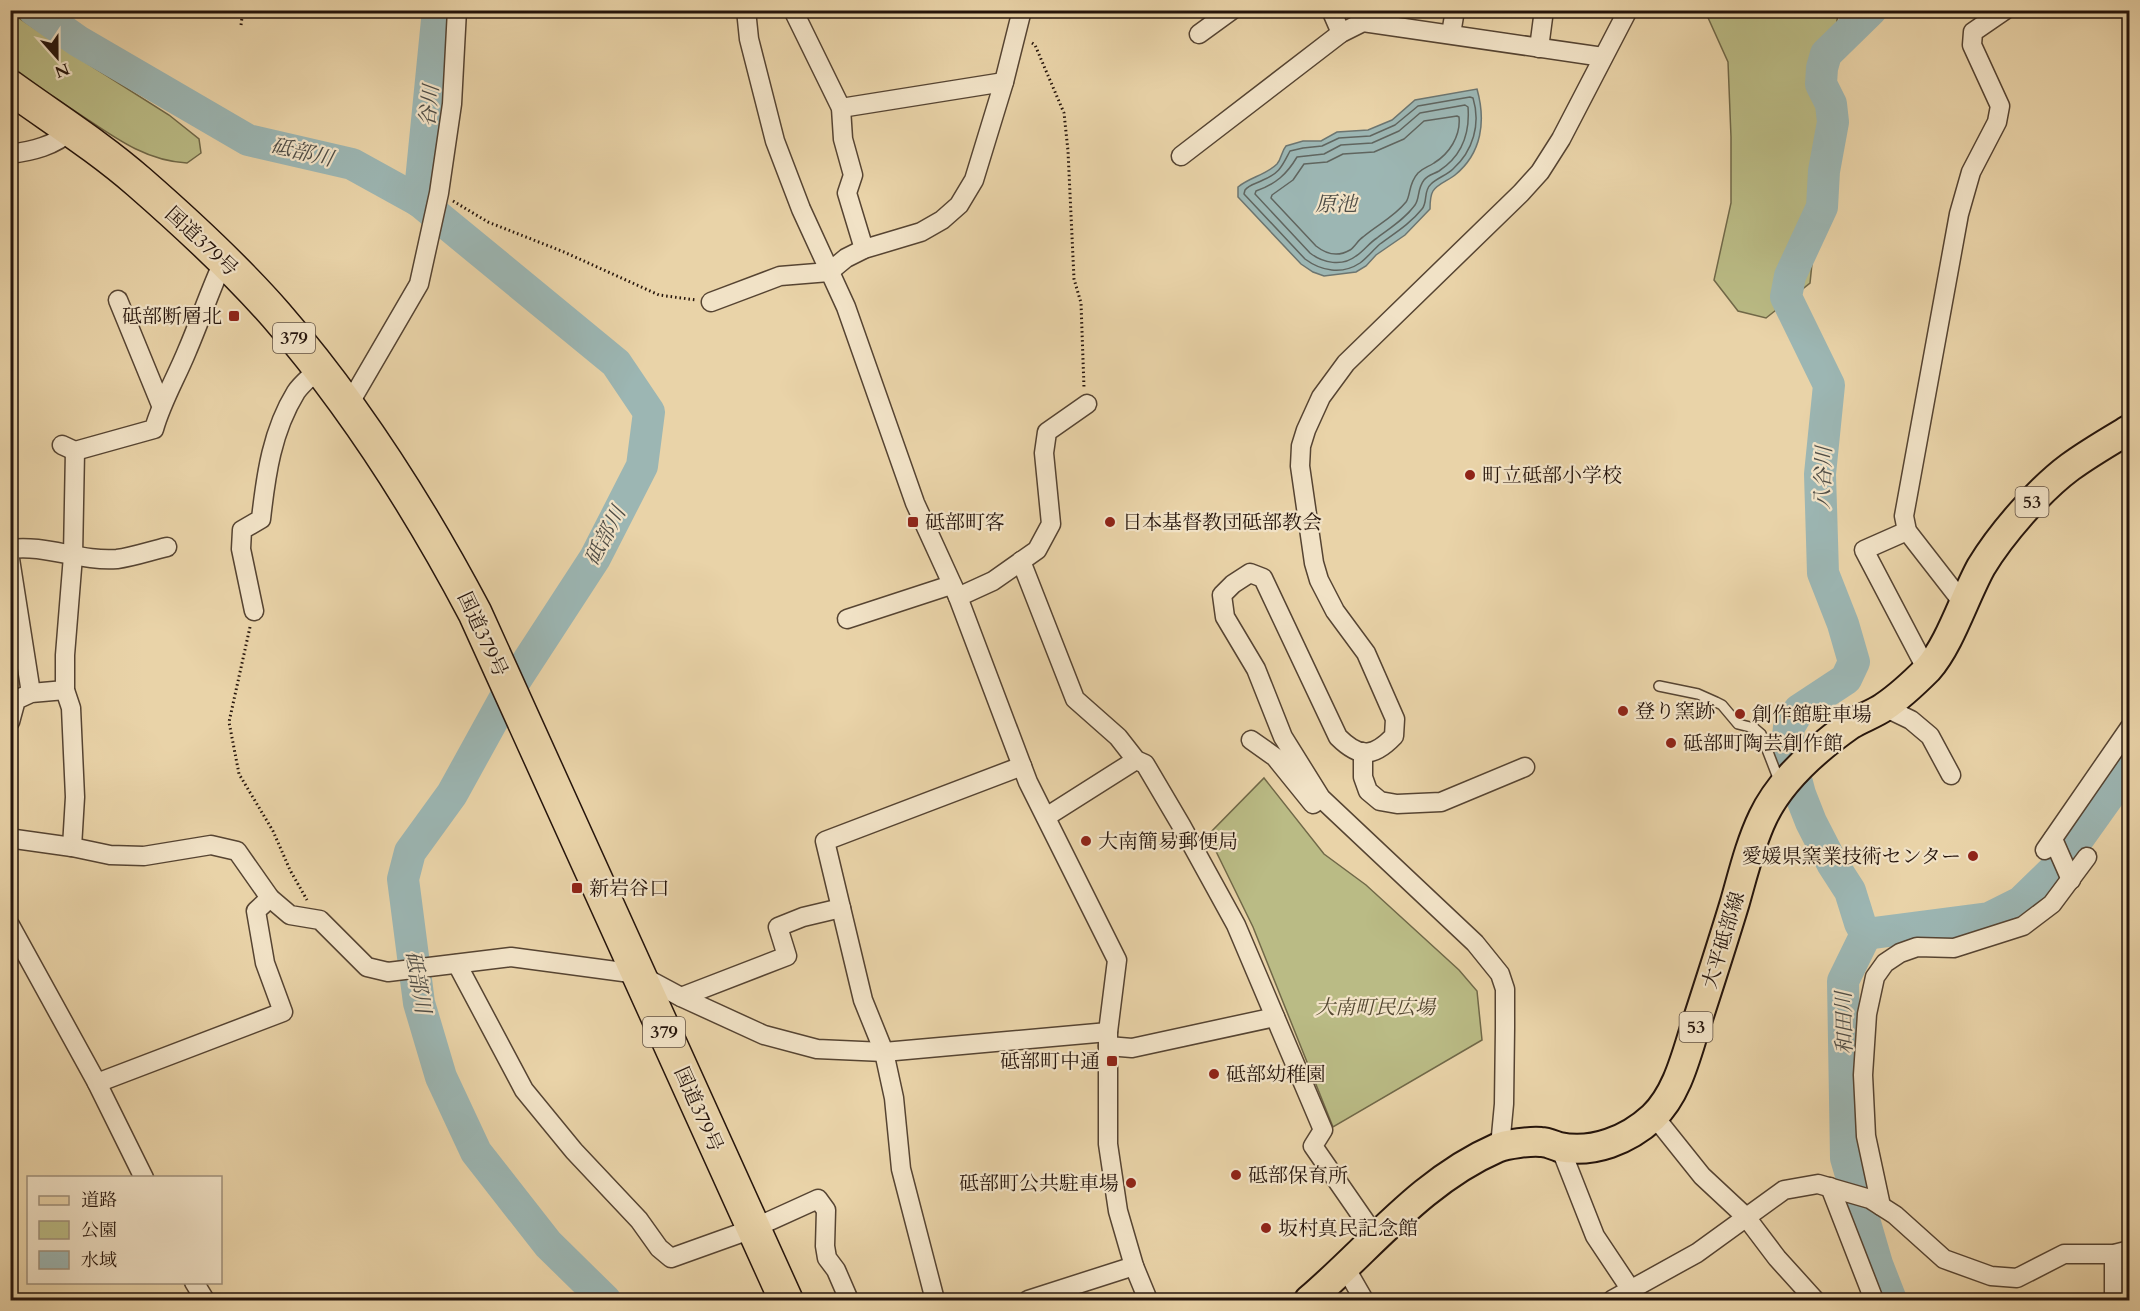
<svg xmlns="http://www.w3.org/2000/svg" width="2140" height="1311" font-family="Cardo,'Noto Serif JP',serif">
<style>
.green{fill:#babb85;stroke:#706848;stroke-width:1.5}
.water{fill:#9cb6b3;stroke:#6c7570;stroke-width:1.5}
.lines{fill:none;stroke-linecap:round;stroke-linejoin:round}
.shore{stroke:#60655f;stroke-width:1.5}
.river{stroke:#9cb6b3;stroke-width:32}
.lane-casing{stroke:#564432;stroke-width:12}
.street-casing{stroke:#564432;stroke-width:21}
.primary-casing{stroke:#25140b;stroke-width:32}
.highway-casing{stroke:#25140b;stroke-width:36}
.path{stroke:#25140b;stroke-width:3;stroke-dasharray:1.5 3;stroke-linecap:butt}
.lane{stroke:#f1e2c6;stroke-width:9}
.street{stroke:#f1e2c6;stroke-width:18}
.primary{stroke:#e9d3a8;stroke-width:28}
.highway{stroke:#e9d3a8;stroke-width:33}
.poi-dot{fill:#8f2418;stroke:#f1e2c6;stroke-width:2}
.labels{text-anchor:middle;stroke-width:4.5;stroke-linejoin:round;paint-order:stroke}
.shield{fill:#f1e2c6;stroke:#625243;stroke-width:1.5}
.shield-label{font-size:18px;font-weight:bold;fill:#25140b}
.street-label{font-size:20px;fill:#25140b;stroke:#f1e2c6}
.poi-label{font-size:20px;fill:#25140b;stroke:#f1e2c6;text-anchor:start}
.park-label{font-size:20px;font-style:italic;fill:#524630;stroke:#f1e2c6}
.water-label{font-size:21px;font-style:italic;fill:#4f4d46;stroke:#f1e2c6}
</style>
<rect width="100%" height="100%" fill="#e9d3a8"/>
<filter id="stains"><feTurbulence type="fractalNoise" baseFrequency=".00333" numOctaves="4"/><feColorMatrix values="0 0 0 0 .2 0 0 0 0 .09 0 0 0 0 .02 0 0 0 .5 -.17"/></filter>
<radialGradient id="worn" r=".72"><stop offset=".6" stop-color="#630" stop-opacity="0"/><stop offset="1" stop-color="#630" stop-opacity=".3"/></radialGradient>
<g class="green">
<polygon points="1705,11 1838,11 1810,283 1766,318 1738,311 1714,280 1731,203 1731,137 1728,62"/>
<path d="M10 12 93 67 169 115 199 139 201 153 187 163C148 161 118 140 87 119 61 102 35 84 11 66Z"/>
<polygon points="1264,778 1324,854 1366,885 1459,970 1477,991 1482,1040 1333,1127 1253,927 1208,835"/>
</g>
<path class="water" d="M1477 89C1486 121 1482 153 1455 175 1449 180 1437 184 1433 191 1430 196 1430 203 1430 209L1405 235 1376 255 1366 266 1356 272 1324 276 1313 272 1301 264 1238 197V187C1250 177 1266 175 1277 164 1282 158 1281 152 1286 146L1303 141H1321L1337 132 1368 130 1392 120 1415 100Z"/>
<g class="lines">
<g class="shore">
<path d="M1470 97 1473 98C1481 124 1473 151 1453 169 1447 175 1437 178 1431 184 1423 191 1428 202 1422 209 1410 224 1395 233 1380 244 1373 250 1367 258 1360 263 1342 275 1321 271 1305 259L1244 194 1245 190C1250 184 1256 184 1263 180 1280 173 1282 166 1290 151L1303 148 1322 146 1339 138 1370 136 1395 125 1418 106Z"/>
<path d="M1465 105 1468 107C1470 133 1462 156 1439 171 1434 174 1428 175 1424 180 1417 189 1420 198 1415 205 1405 219 1390 228 1377 238 1369 243 1364 251 1356 256 1342 267 1323 263 1310 253L1255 194 1256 191C1276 184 1287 174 1297 157L1324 154 1341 145 1372 143 1399 131 1420 113Z"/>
<path d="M1457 116 1459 117C1461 136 1449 154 1434 163 1428 167 1423 168 1418 173 1408 184 1411 195 1406 202 1394 217 1377 225 1363 237 1358 240 1355 247 1350 250 1338 257 1326 254 1316 246L1271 198 1272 195 1293 180 1304 164 1327 162 1343 154 1374 152 1404 139 1424 121Z"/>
</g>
<g class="river">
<polyline points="34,10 78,41 248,140 352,164 419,201 616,363 649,412 642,466 595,558 511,687 452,794 410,852 403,879 419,1003 441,1077 476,1152 548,1244 605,1300"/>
<polyline points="419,201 438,10"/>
<polyline points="1866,934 1860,923 1850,891 1832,863 1811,822 1800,794 1787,745 1789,727 1799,710 1846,679 1854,662 1843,624 1823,573 1820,474 1829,385 1786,297 1790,276 1822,207 1824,171 1833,122 1831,104 1821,84 1822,68 1826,54 1871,10"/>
<polyline points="1866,934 1843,981 1846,1158 1877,1264 1891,1300"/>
<polyline points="1866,934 1989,918 2021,902 2061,863 2130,766"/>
</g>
<g class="lane-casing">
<polyline id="lane" points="1659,686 1698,694 1716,702 1722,705 1738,724 1754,728 1761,734 1780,783"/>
</g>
<g class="street-casing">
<g id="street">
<polyline points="746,10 749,39 775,141 801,209 846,307 915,503 958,597 1028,782 1117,960 1108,1032 1108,1144 1118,1211 1134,1266 1148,1300"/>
<polyline points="793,10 841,108 843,139 853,175 847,193 864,249"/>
<polyline points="1331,10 1341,33"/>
<polyline points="1199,34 1232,10"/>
<polyline points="1451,34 1455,10"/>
<polyline points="1539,48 1544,10"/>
<polyline points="841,108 1004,82"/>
<path d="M10 154C32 151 55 146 71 130"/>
<polyline points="1181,156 1341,33 1363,22 1603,57"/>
<polyline points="118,300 161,405"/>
<polyline points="711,302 780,276 829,272 846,258 864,249 921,232 942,220 959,205 974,180 1004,82 1022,10"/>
<polyline points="348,406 419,284 439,193 452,104 457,10"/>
<path d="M62 445 75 451 154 429C162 401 176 378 187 351 200 321 210 290 224 260"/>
<polyline points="1907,531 1864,550 1927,670"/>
<path d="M10 549C45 544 81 562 117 559 133 557 150 551 167 547"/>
<polyline points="10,559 31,693"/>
<polyline points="1021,561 1075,699 1118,737 1136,760 1145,764 1181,825 1236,925 1323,1130 1313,1146 1376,1237"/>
<polyline points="958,597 993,581 1037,550 1051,524 1044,453 1047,432 1087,404"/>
<polyline points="1963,603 1907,531 1904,516 1959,214 1971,172 1997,122 2000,106 1972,45 1973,32 2005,10"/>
<path d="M254 611 241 549 242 530 261 519C266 474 272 431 296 392 302 383 312 376 319 368"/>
<polyline points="847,619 951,585"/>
<polyline points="1884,707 1911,720 1930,736 1951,775"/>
<polyline points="10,722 16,700 31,693 65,690"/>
<polyline points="1251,740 1275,757 1313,804 1317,801"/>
<polyline points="1363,752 1363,777 1368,791 1380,801 1397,804 1441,802 1525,767"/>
<polyline points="1046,817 1136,760"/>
<polyline points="2053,839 2071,880"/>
<polyline points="10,841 15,839 72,847 110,855 144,856 211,845 237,851 270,898 290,915 320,920 367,967 388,972 511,957 638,974 681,997 764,1035 817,1049 884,1052 1108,1032"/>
<polyline points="72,847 75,797 71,708 65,690 65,655 73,556 75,451"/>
<polyline points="2045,850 2130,727"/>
<polyline points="10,925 97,1083 144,1178"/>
<polyline points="457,964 524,1090 574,1151 639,1220 659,1248 671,1258 752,1229 818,1199 826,1210 825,1246 827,1258 836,1270 849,1300"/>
<polyline points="681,997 787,956 778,927 803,917 841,908"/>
<polyline points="1108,1046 1132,1048 1275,1017"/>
<polyline points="97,1083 283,1012 265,963 256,911 270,898"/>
<polyline points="1654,1116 1702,1176 1746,1217 1777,1258 1815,1300"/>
<path d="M1500 1146 1504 1104 1505 1028V989L1500 974 1475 943 1321 798 1283 737 1256 669 1225 617 1222 595 1233 584 1250 573 1263 578 1338 737C1359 758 1373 758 1394 736L1395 719 1366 653 1335 611 1319 580 1314 563 1300 466 1301 446 1306 430 1321 397 1346 363 1521 193 1540 172 1561 139 1628 10"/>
<polyline points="1560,1147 1595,1236 1631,1290"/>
<polyline points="1830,1187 1874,1300"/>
<polyline points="1881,1206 1866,1136 1863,1075 1867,1014 1875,977 1885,963 1900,953 1917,947 1954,948 2023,926 2052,904 2087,857"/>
<polyline points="2114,1254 2114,1300"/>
<polyline points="1345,1267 1364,1300"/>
<polyline points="194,1282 205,1300"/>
<polyline points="935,1300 901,1169 894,1098 884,1052 863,1000 825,841 1022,766"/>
<polyline points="1028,1300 1134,1266"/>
<polyline points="1612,1300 1697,1253 1784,1190 1818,1184 1870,1199 1895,1215 1944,1259 1991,1276 2017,1278 2064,1254 2114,1254 2130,1250"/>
</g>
</g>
<g class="primary-casing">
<path id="primary" d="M1309 1300C1370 1248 1421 1181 1497 1148 1506 1144 1531 1141 1541 1142 1547 1142 1553 1145 1559 1147 1593 1154 1628 1140 1653 1117 1676 1095 1685 1060 1694 1031 1708 988 1722 945 1735 902 1743 874 1750 844 1763 817 1781 779 1816 749 1850 725 1861 718 1874 714 1884 707 1899 697 1915 682 1928 669 1950 644 1964 598 1981 567 2001 534 2039 490 2070 467 2089 453 2110 441 2130 429"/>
</g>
<g class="highway-casing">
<path id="highway" d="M10 87C53 118 99 147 139 182 186 223 234 267 276 315 355 406 419 507 475 613L786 1300"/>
</g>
<g class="path">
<polyline points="241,25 243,10"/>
<polyline points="1032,43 1035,45 1064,113 1068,151 1074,279 1081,303 1084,388"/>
<polyline points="453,201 488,222 564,252 659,295 696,300"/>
<polyline points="250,627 229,722 239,774 273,831 290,870 307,900"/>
</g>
<use href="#lane" class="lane"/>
<use href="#street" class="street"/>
<use href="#primary" class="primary"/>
<use href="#highway" class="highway"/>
</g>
<g class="poi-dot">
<rect x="228" y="310" width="12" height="12" rx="3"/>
<circle cx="1470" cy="475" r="6"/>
<rect x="907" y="516" width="12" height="12" rx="3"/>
<circle cx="1110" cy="522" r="6"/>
<circle cx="1623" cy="711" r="6"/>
<circle cx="1740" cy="714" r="6"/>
<circle cx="1671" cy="743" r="6"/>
<circle cx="1086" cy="841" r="6"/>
<circle cx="1973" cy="856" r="6"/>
<rect x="571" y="882" width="12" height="12" rx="3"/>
<rect x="1106" y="1055" width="12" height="12" rx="3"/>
<circle cx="1214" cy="1074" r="6"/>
<circle cx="1236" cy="1175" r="6"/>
<circle cx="1131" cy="1183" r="6"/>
<circle cx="1266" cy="1228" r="6"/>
</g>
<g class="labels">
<g class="shield">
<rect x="273" y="323" width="42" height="30" rx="4.5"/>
<rect x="2015.5" y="487" width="33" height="30" rx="4.5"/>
<rect x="1679.5" y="1012" width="33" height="30" rx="4.5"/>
<rect x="643" y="1017" width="42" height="30" rx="4.5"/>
</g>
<g class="shield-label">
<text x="294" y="344">379</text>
<text x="2032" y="508">53</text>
<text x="1696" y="1033">53</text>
<text x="664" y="1038">379</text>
</g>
<g class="street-label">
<text transform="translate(202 241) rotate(43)" y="7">国道379号</text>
<text transform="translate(483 634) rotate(65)" y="7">国道379号</text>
<text transform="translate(1723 940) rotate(-73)" y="7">大平砥部線</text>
<text transform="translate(699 1109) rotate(66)" y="7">国道379号</text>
</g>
<g class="poi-label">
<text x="222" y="323" text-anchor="end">砥部断層北</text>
<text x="1482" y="482">町立砥部小学校</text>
<text x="925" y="529">砥部町客</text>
<text x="1122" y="529">日本基督教団砥部教会</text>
<text x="1635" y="718">登り窯跡</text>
<text x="1752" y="721">創作館駐車場</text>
<text x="1683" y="750">砥部町陶芸創作館</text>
<text x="1098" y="848">大南簡易郵便局</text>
<text x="1961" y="863" text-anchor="end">愛媛県窯業技術センター</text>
<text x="589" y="895">新岩谷口</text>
<text x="1100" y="1068" text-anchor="end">砥部町中通</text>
<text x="1226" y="1081">砥部幼稚園</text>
<text x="1248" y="1182">砥部保育所</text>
<text x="1119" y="1190" text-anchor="end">砥部町公共駐車場</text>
<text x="1278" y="1235">坂村真民記念館</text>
</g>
<g class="park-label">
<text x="1375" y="1014">大南町民広場</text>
</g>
<g class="water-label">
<text transform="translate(429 106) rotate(-84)" y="7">谷川</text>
<text transform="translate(302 152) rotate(13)" y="7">砥部川</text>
<text x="1336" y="211">原池</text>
<text transform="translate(1823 478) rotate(-88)" y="7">八谷川</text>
<text transform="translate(605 536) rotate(-62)" y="7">砥部川</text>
<text transform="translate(418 982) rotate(80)" y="7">砥部川</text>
<text transform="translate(1844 1023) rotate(-91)" y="7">和田川</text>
</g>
</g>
<rect width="2140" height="1311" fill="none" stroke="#e9d3a8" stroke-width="36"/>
<rect x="12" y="12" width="2116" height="1287" fill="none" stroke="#25140b" stroke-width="3"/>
<rect x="18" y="18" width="2104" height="1275" fill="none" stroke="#25140b" stroke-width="1.5"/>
<rect x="27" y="1176" width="195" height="108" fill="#f1e2c6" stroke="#9f907b" stroke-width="1.5"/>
<rect x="39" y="1196" width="30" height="9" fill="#e9d3a8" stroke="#9f907b" stroke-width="1.5"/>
<text x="81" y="1206" font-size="18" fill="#25140b">道路</text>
<rect x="39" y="1221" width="30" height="18" fill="#babb85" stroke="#9f907b" stroke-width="1.5"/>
<text x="81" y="1236" font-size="18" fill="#25140b">公園</text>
<rect x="39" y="1251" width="30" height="18" fill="#9cb6b3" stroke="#9f907b" stroke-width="1.5"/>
<text x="81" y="1266" font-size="18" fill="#25140b">水域</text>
<g transform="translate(57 57) rotate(159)" stroke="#f1e2c6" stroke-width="4.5" paint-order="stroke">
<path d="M0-4.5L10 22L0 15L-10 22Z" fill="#25140b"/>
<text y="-9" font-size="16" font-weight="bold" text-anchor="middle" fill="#25140b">N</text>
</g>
<rect width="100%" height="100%" filter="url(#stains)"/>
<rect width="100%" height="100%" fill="url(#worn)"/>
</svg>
